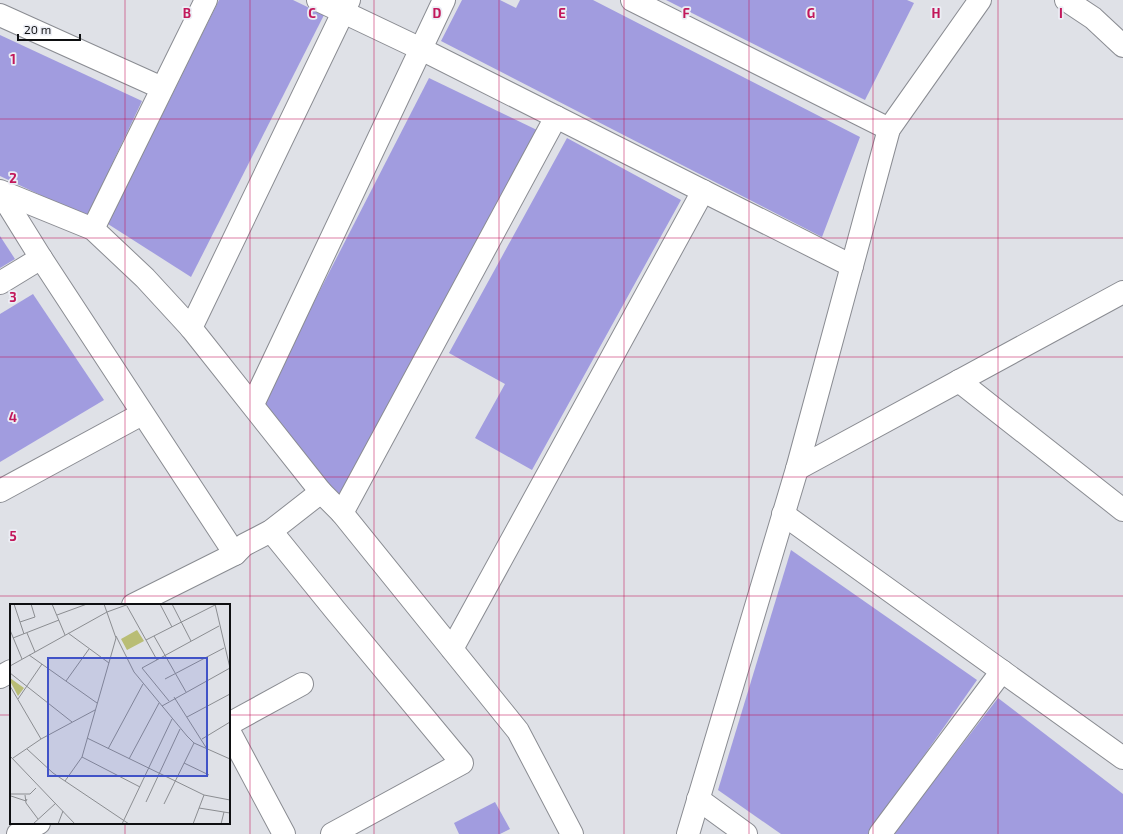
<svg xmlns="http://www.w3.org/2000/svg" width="1123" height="834" font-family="'Exo 2',sans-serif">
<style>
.building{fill:#a19cdf}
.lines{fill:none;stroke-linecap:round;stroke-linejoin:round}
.street-casing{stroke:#8a8c92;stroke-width:24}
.street{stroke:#fff;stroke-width:22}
.grid{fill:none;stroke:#c2185b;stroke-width:1;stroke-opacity:0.55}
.inset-road{fill:none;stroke:#8b8d91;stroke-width:1}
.view{fill:#4153c7;fill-opacity:0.15;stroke:#4153c7;stroke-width:2}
.inset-edge{fill:none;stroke:#0e0f11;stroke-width:2}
.grid-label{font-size:13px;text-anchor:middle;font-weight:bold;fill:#c2185b;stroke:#eceef5;stroke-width:3.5;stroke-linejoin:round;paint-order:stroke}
</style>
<rect width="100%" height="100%" fill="#dfe1e7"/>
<g class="building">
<polygon points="219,0 293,0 324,15 191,277 108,224"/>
<polygon points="462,0 500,0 516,8 520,0 593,0 860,137 822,237 441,41"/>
<polygon points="666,0 907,0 914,3 865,100"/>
<polygon points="0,35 142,101 87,217 0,176"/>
<polygon points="429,78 539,131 339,497 262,403"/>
<polygon points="567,138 681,200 532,470 475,438 505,384 449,353"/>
<polygon points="0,236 15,259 0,268"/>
<polygon points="33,294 104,400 0,462 0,314"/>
<polygon points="791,550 977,680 869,834 781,834 718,790"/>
<polygon points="998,698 1123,794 1123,834 893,834"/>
<polygon points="495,802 510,829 500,834 459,834 454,823"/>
</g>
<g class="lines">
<g class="street-casing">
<g id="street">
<polyline points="318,0 421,49 852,266"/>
<polyline points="632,0 889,129"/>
<polyline points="1066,0 1093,18 1123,46"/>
<polyline points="0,15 162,88"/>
<polyline points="0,191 93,229 145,278 191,328 321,492 342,513 518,731 572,834"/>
<polyline points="0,192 41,258 235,554"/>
<polyline points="93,229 206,0"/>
<polyline points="0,283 41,258"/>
<polyline points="191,328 349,0"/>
<polyline points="959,381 1123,510"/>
<polyline points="253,404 444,0"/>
<polyline points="797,469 1123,292"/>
<polyline points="0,491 142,414"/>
<polyline points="342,513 556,117"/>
<polyline points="783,514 1123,758"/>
<polyline points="271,531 335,610 462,763 332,834"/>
<polyline points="133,605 235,554 244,545 271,531 321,492"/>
<polyline points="452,649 703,191"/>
<polyline points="0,677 11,671"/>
<polyline points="229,724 302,684"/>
<polyline points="229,731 284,834"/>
<polyline points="698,799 746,834"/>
<polyline points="18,834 39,823"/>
<polyline points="688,834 797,469 889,129 980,0"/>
<polyline points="880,834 1002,671"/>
</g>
</g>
<use href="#street" class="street"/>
</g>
<path class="grid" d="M125 0V605M250 0V834M374 0V834M499 0V834M624 0V834M749 0V834M873 0V834M998 0V834M0 119H1123M0 238H1123M0 357H1123M0 477H1123M0 596H1123M0 715H11M229 715H1123M125 823V834"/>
<g transform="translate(10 604)">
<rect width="220" height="220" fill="#dfe1e7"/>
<path d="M127 26 134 37 117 46 111 35ZM0 74 14 84 8 92 0 77Z" fill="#b9bd75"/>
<path class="inset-road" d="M4 0 14 30M42 0 55 31M150 0 162 23M162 0 181 37M205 0 220 64M117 2 136 36 205 1M47 11 77 0M10 18 25 13 21 0M0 26 12 55M17 29 25 48M58 29 99 59M106 32 124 68 177 132 184 139 220 155M144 32 176 88M3 34 49 16M136 36 147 56M19 51 87 99M0 62 97 8 119 0M0 69 62 118M155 75 214 44M56 77 79 45M0 82 31 135 85 106M164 93 197 145M8 95 32 60M159 97 132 64 209 22M152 102 220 64M177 113 220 90M77 134 194 191 220 196M192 135 220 118M17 145 43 169 119 220M98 145 133 80M0 152 65 220M72 153 130 183M3 154 31 135M119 155 149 99M174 159 199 171M55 177 72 153 106 34 94 0M0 190H20L26 184M15 191 16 199 28 215M1 192 16 197 17 195M136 198 170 125M154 200 184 139M189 204 220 209M23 220 46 199M48 220 53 207M112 220 162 115M183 220 194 191M211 220 214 208"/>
<path class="view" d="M38 54H197V172H38Z"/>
<rect width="220" height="220" class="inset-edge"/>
</g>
<g class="grid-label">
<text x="187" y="18">B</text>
<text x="312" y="18">C</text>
<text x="437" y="18">D</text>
<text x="562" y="18">E</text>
<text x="686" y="18">F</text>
<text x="811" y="18">G</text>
<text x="936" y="18">H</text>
<text x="1061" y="18">I</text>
<text x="13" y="64">1</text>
<text x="13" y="183">2</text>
<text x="13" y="302">3</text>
<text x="13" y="422">4</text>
<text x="13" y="541">5</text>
</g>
<path d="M18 34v6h62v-6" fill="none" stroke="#0e0f11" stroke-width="2"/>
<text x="24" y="34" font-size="12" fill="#0e0f11" stroke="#eceef5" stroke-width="3" paint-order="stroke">20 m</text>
</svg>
